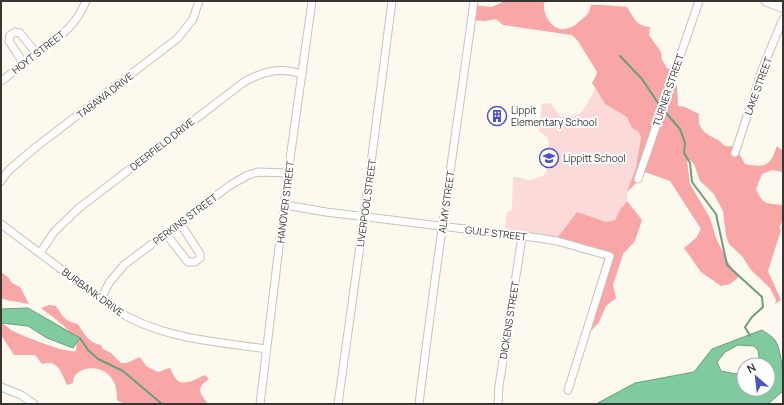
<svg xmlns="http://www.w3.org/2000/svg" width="784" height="405" font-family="Manrope,sans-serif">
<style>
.green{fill:#fbdad9}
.forest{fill:#f9a6a6}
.water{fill:#7fca9e;stroke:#6a9e7e;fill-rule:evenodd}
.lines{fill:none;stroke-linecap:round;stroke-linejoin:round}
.stream{stroke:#6a9e7e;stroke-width:2}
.street-casing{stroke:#c7c2b8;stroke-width:9}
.secondary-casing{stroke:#c7c2b8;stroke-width:12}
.street{stroke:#fff;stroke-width:7}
.secondary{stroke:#fff;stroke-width:10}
.labels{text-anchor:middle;stroke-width:4;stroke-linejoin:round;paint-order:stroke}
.street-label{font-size:10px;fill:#383632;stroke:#fff}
.poi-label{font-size:10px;fill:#383632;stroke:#fff;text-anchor:start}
</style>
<rect width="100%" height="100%" fill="#fdf9ee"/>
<path class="green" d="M595 89 605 104 627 117 632 127 638 131 641 137 636 167 627 192V201L623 207H622L615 220 606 222 577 213 555 241 504 233 507 212 511 211 512 206 513 177C519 176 523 180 529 180 534 180 537 176 542 177L546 172 549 141 546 136 539 131 542 104 550 103 561 117 577 115 582 112Z"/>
<g class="forest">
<path d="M505 1H545C540 12 553 32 565 29 572 28 577 24 581 20 588 14 589 14 591 5H603L627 7C634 18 636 26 650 27L649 35 661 52 662 60 667 68 674 72 672 80 677 86 678 106 685 107 699 114C697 130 706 134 718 140 720 141 723 145 725 146 728 147 732 146 735 146L745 164C766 168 770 166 777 146L783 151V172L772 170 762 174 756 189C763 205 766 203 783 205V220L779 228 781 230 768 271 781 300 775 304 776 300 770 288 751 270 742 256 729 244 726 235 723 211 714 194 700 181 694 164 690 160H687L690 184 710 218 716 238 728 262 739 277 730 284 721 286 701 272 684 248 696 238 701 229 670 181 642 171 638 181 627 192 636 167 641 137 638 131 632 128 627 117 605 104 592 83 596 76 597 72 578 41 572 35 503 25 496 19 485 21 471 20 473 5 492 7Z"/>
<polygon points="627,201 642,220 635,241 623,254 613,285 616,298 606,306 599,322 592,330 585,327 605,256 555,241 577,212 606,222 615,220 622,206 623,207"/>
<polygon points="1,272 8,277 12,283 20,287 29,304 6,300 1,298"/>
<path d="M49 305 56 306C63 317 65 321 78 324 84 334 89 343 101 345L103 349 111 353 121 363H127L140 357 146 366 158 372 170 368C172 372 174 377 177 380 184 387 198 378 205 375L209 379C195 388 200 393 208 404H124L117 400C119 359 72 363 73 383L67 385C62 374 58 358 42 364L35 355H14L1 335V322C4 325 8 327 11 330 20 335 67 354 76 351 76 348 77 345 76 342 72 329 51 316 41 308Z"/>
</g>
<g class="water">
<polygon points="28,308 80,338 73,348 47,338 28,326 1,323 1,309"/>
<path d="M762 330C766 333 774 337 776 342 782 352 783 379 783 391L768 404H596L635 383 694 372 712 349ZM738 345 754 346 758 350 759 357 754 365H768V389H744V370L736 374 721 371 717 362 725 352Z"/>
</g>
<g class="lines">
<g class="stream">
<polyline points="620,56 642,79 658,103"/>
<polyline points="666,113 680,129 685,143 684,153 690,163 692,182 716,214 727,265 762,297 763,307 752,317 745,327 750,336"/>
<polyline points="80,338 88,350 98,359 123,371 162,404"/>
</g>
<g class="street-casing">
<g id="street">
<polyline points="24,64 9,41 10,35 15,32 20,33 37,54"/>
<path d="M1 81C10 75 19 67 28 60 52 40 73 33 86 1"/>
<polyline points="735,153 763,67 783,19"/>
<polyline points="638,179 699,1"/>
<polyline points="1,181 9,170 36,147 178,38 193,19 199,1"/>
<polyline points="285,205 326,212 539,238 557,241 610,256 568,390"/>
<path d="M1 224 114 309C161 339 212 341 266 349"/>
<polyline points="166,234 188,262 195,262 200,258 200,254 180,223"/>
<path d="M40 253 54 232 79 208 244 82C264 71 279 67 302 74"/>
<polyline points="101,299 109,283 124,265 229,186 248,175 258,172 288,173"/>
<polyline points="1,387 21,395 34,404"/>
<polyline points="260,404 288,173 312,1"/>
<polyline points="338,404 364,217 392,1"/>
<path d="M419 404C435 269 456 135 474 1"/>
<polyline points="498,404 499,386 522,237"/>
</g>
</g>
<g class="secondary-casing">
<polyline id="secondary" points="767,1 783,7"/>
</g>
<use href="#street" class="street"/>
<use href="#secondary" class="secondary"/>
</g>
<defs>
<g id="building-ring" transform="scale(1)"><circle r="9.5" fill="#fff" stroke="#4c51c7" stroke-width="1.5"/><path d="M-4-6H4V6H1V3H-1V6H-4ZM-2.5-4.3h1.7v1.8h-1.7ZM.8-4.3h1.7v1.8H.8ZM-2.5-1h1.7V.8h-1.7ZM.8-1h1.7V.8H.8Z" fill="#4c51c7"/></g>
<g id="school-ring" transform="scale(1)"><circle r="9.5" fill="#fff" stroke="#4c51c7" stroke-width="1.5"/><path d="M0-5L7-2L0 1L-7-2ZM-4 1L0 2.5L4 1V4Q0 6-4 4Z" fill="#4c51c7"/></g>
</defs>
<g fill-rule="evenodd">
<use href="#building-ring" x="497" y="116"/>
<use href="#school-ring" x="549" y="158"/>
</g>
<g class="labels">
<g class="street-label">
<text transform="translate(38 52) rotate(-38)" y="4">HOYT STREET</text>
<text transform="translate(758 86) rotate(-70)" y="4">LAKE STREET</text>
<text transform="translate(668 90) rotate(-71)" y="4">TURNER STREET</text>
<text transform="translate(105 95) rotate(-38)" y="4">TARAWA DRIVE</text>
<text transform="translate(162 144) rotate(-38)" y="4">DEERFIELD DRIVE</text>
<text transform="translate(285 202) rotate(-83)" y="4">HANOVER STREET</text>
<text transform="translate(446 202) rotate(-82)" y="4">ALMY STREET</text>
<text transform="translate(366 203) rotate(-82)" y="4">LIVERPOOL STREET</text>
<text transform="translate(185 219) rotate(-37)" y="4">PERKINS STREET</text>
<text transform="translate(496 233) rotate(7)" y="4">GULF STREET</text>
<text transform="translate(93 292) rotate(36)" y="4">BURBANK DRIVE</text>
<text transform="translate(509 320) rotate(-81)" y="4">DICKENS STREET</text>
</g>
<g class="poi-label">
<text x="511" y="114">Lippit<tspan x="511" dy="12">Elementary School</tspan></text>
<text x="563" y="162">Lippitt School</text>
</g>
</g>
<rect width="784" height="405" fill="none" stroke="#383632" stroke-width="4"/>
<g transform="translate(756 377) rotate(332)"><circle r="19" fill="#ffffff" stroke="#afafad"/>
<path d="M0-3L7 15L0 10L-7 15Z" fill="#4c51c7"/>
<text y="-6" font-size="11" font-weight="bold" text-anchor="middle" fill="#383632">N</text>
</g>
</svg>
